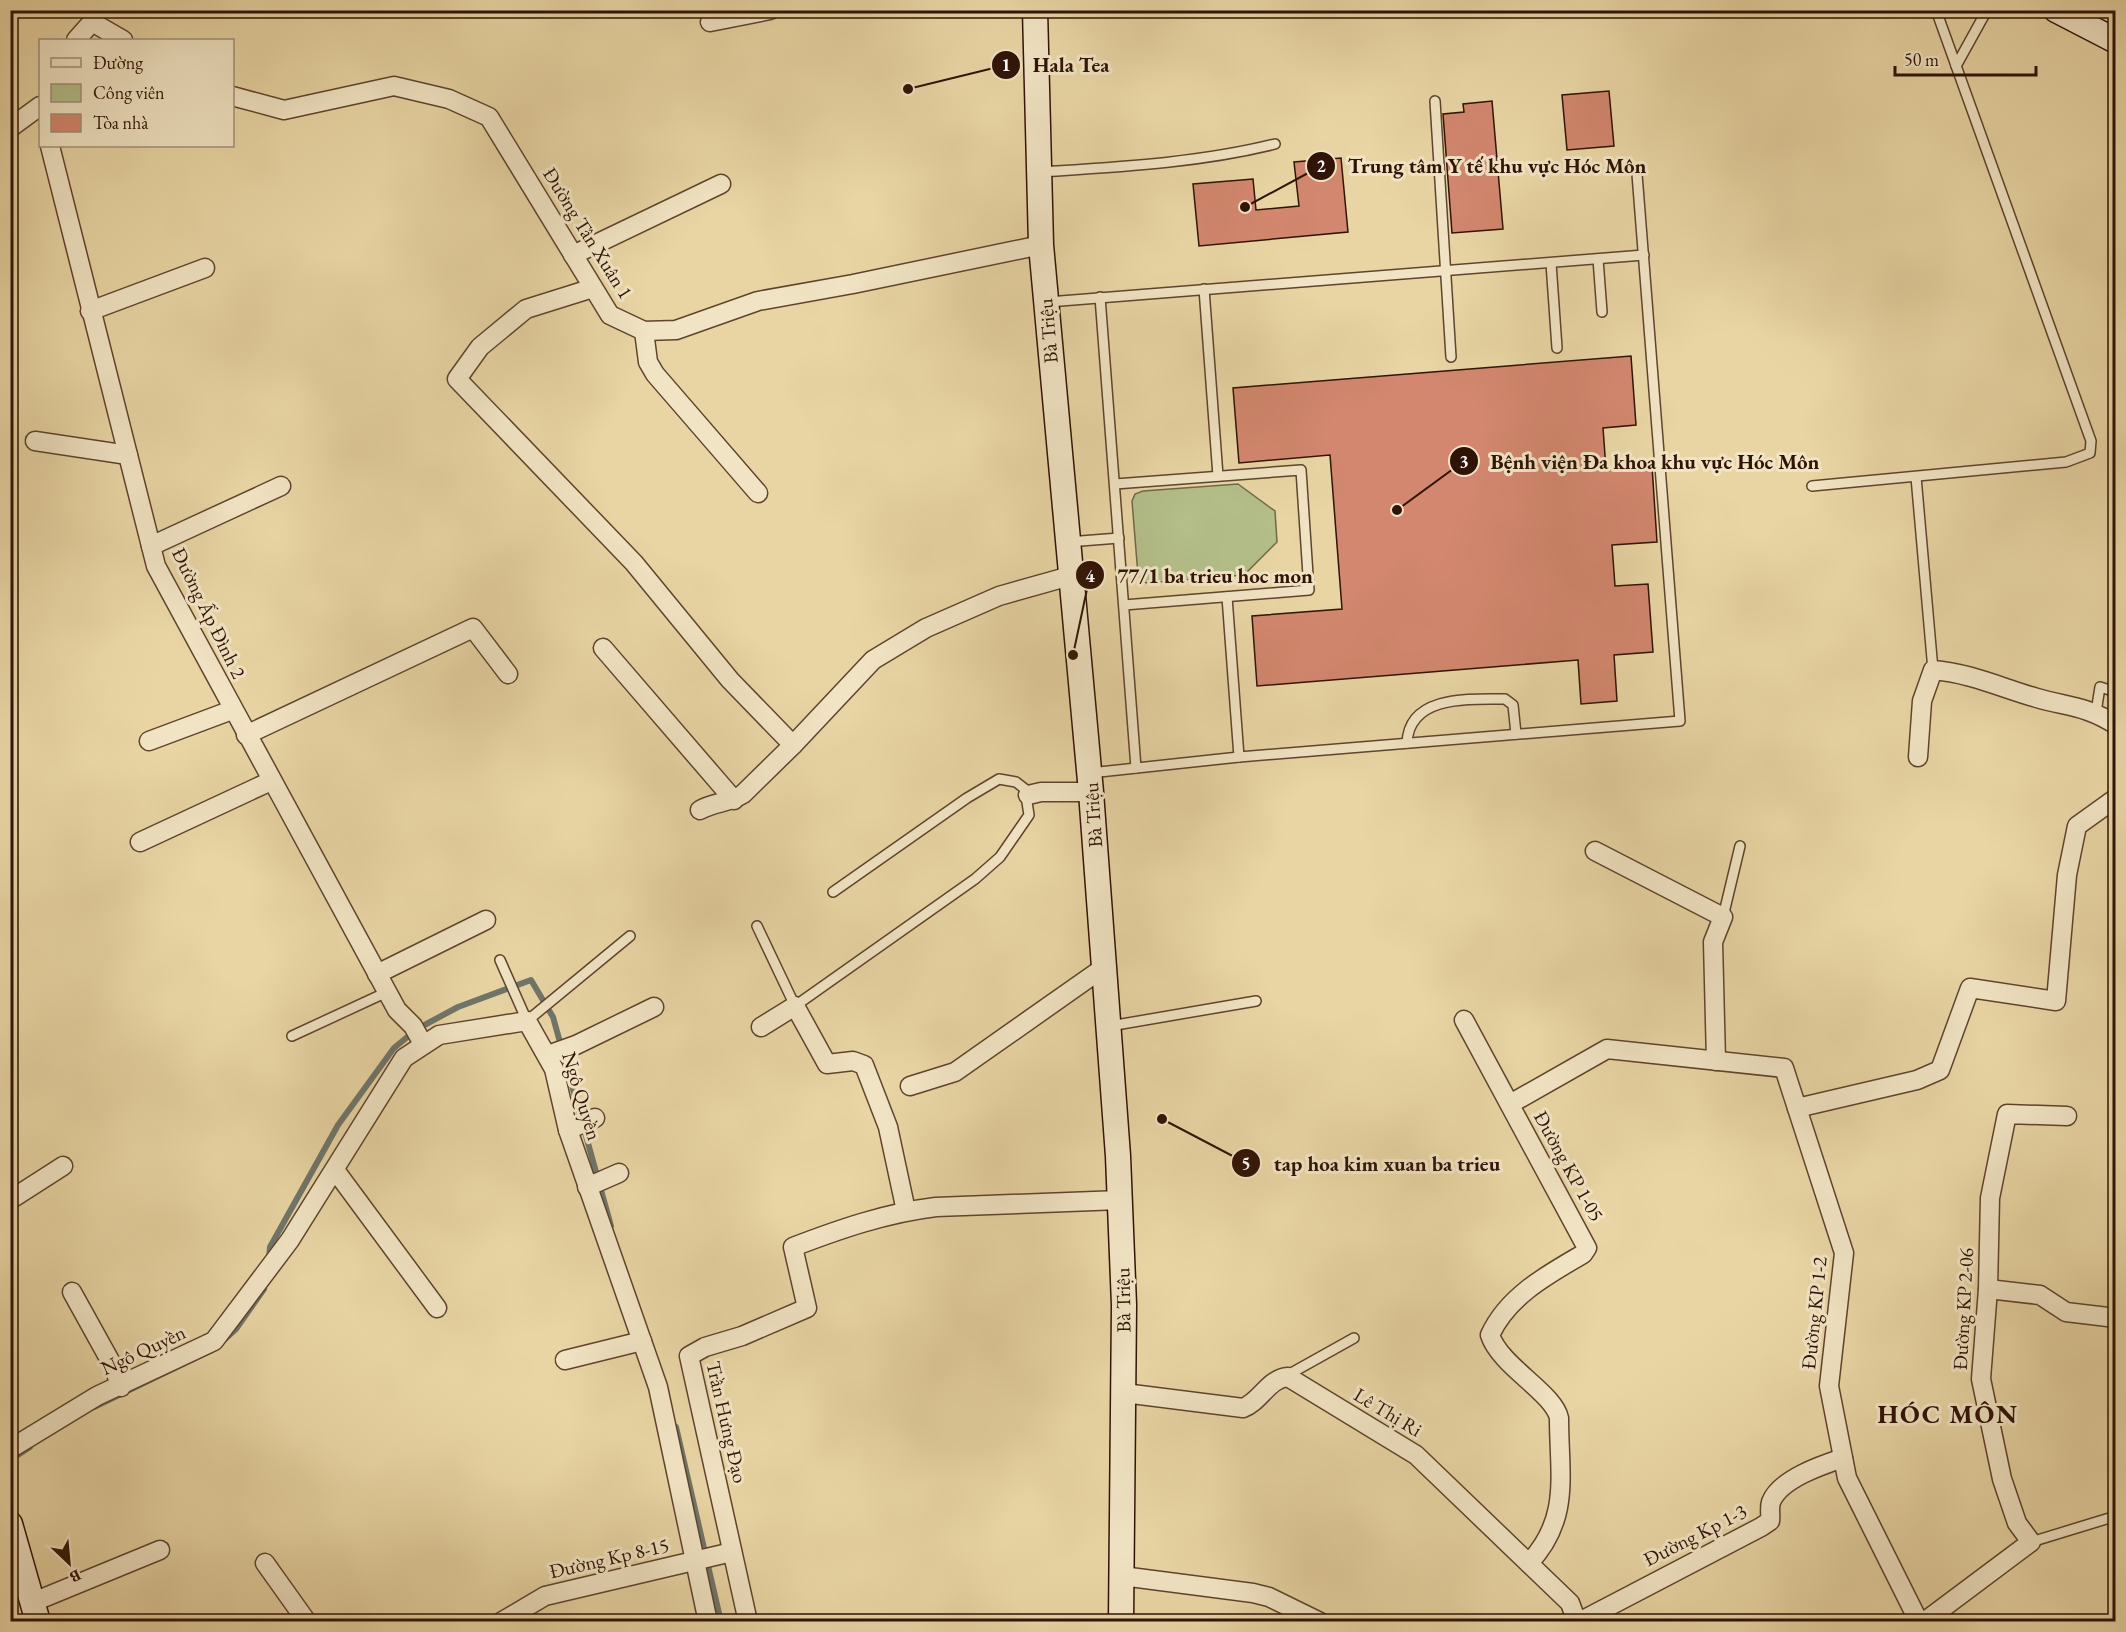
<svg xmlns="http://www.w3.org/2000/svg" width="2126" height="1632" font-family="'EB Garamond',serif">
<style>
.green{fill:#b3be88;stroke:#716846;stroke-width:1.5}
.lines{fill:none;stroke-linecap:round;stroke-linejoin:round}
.stream{stroke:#6f756a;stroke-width:6}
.building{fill:#d2876e;stroke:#2f1305;stroke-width:1.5}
.lane-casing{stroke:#5e442d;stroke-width:12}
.street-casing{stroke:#5e442d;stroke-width:21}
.secondary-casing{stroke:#2f1305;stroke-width:27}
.lane{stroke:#f1e4c4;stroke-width:9}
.street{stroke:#f1e4c4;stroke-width:18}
.secondary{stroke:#f1e4c4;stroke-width:24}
.labels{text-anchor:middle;stroke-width:6;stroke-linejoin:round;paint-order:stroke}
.street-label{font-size:20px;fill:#2f1305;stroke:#f1e4c4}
.district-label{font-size:26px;font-weight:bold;letter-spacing:1.5px;fill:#2f1305;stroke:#f1e4c4}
.leader{fill:none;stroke:#2f1305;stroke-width:2}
.callout-dot{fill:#2f1305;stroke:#f1e4c4;stroke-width:2}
.mark-label{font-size:18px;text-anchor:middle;font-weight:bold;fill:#fff}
.callout-label{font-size:21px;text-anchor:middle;font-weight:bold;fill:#2f1305;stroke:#f1e4c4;stroke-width:6;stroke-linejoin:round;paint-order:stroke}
</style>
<rect width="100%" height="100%" fill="#e9d5a4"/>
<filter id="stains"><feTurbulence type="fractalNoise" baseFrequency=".00333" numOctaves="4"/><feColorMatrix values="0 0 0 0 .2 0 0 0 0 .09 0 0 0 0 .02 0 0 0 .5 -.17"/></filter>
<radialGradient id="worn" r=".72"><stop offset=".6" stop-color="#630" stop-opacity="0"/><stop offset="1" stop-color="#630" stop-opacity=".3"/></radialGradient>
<polygon class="green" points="1238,484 1275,511 1277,542 1244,575 1147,583 1141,581 1138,575 1132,501 1135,494 1143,491"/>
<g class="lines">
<g class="stream">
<polyline points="269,1259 270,1247 338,1125 394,1048 417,1029 458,1007 531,980 553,1017 611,1226"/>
<polyline points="224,1340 236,1329 264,1289"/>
<polyline points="94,1407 212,1350"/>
<polyline points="676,1427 721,1622"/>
<polyline points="10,1460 30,1447"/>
</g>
</g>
<g class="building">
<polygon points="1609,91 1614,146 1567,150 1562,95"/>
<polygon points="1492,101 1503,229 1452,233 1443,114 1464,112 1463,104"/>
<polygon points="1341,158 1348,232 1199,246 1193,184 1253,179 1256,210 1299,206 1294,162"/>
<polygon points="1631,356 1636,425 1603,428 1606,469 1652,466 1657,542 1612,545 1615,586 1648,584 1653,652 1614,655 1617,701 1581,704 1578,660 1257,686 1252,616 1342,609 1330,455 1239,463 1233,388"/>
</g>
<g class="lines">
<g class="lane-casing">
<g id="lane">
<polyline points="1956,66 1987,10"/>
<polyline points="1435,101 1451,357"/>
<path d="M1040 172C1118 167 1199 163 1275 144"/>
<polyline points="1598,259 1602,312"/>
<polyline points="1551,263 1557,348"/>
<polyline points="1204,289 1218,476"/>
<polyline points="1100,297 1136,768"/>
<polyline points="1048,302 1644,255"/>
<polyline points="1916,477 1933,670"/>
<polyline points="1115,484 1301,470 1309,590 1124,605"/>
<polyline points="1812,486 2066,462 2090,453 2091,441 1936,10"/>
<polyline points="1068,542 1119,538"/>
<polyline points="1227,597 1239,757"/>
<polyline points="2096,712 2100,687 2116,692"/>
<path d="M1407 743C1409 695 1469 699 1505 699L1513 705 1516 734"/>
<polyline points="1090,773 1239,757 1680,721 1637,174"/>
<polyline points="1723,917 1740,846"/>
<polyline points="757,926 795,1006 975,879 1000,857 1029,815 1025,789 1016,782 999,779 967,798 833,892"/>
<polyline points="500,960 527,1021 630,936"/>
<polyline points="1110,1026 1256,1001"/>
<polyline points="292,1036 387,992"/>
<polyline points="1286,1376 1354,1338"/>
<polyline points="2031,1542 2116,1516"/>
</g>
</g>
<g class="street-casing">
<g id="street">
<polyline points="92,22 123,40"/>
<polyline points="710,22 770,10"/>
<polyline points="76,40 92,22 96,10"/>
<polyline points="232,96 284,110 394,86 449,99 489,117 610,315 644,331 676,330 758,301 853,284 1041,245"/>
<polyline points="10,128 40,106"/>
<polyline points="50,146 156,566 397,1010 413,1026 423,1044"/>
<polyline points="573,255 721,184"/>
<polyline points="593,288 526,309 480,347 457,379 634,563 730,680 793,745 873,660 926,628 999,596 1070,576"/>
<polyline points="90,311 205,268"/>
<polyline points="644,331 648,362 655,374 758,493"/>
<polyline points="35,441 128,455"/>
<polyline points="151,546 281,486"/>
<polyline points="603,648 734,800"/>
<polyline points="246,735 473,628 508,674"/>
<polyline points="149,741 232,710"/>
<path d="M1918 757 1922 701 1933 670C1970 673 2002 688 2037 698 2068 707 2087 706 2116 725"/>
<polyline points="1028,795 1041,792 1091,792"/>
<path d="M700 810C714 802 729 803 743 794L793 745"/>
<polyline points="140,842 271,781"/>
<polyline points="1595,851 1723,917 1713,942 1716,1061"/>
<polyline points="377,974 486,920"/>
<path d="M1464 1020 1587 1248 1583 1254C1547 1275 1508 1296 1490 1335 1500 1366 1554 1393 1559 1418 1559 1475 1571 1518 1529 1563"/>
<polyline points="761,1027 795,1006 827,1064 853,1061 864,1065 888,1127 906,1211"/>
<polyline points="548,1055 576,1045 654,1007"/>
<polyline points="910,1086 955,1072 1103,968"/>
<polyline points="1510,1104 1607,1049 1784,1068 1844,1253 1829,1386 1847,1478 1919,1622"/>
<polyline points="1797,1108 1917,1080 1940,1070 1970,988 2056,1001 2067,875 2077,826 2116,798"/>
<polyline points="568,1130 595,1118"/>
<polyline points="335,1170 437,1308"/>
<polyline points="587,1187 619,1173"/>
<polyline points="10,1200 63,1166"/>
<polyline points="1988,1289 2040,1295 2066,1312 2116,1318"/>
<polyline points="72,1292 113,1366 121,1387"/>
<polyline points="565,1360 642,1341"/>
<path d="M1124 1393 1243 1408C1260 1402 1269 1378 1288 1377L1416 1455 1570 1603 1577 1622"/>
<polyline points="10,1449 97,1396 214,1341 290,1240 404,1058 439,1035 527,1021 554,1069 568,1130 658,1387 708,1622"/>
<polyline points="265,1563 307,1622"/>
<polyline points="1122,1576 1253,1593 1269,1597 1320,1622"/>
<polyline points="31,1603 160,1550"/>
<polyline points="501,1622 545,1596 732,1552"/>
<path d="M748 1622 689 1356 705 1347 742 1336 807 1308 793 1247C840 1229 886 1213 936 1207L1120 1200"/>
<path d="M1579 1622 1761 1527 1770 1521C1771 1515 1769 1508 1771 1502 1780 1479 1822 1465 1843 1458"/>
<polyline points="1924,1622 2031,1542 2017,1523 2002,1479 1981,1379 1988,1289 1990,1198 2007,1114 2067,1116"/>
</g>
</g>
<g class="secondary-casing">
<g id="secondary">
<polyline points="1035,10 1041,245 1091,792 1118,1156 1124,1305 1121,1622"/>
<polyline points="2056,10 2116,41"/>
<polyline points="10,1524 38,1622"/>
</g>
</g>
<use href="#lane" class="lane"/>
<use href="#street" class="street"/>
<use href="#secondary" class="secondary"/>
</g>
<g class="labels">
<g class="street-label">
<text transform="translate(588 233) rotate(58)" y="7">Đường Tân Xuân 1</text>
<text transform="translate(1048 331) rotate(-95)" y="7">Bà Triệu</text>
<text transform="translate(209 613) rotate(64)" y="7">Đường Ấp Đình 2</text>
<text transform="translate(1093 815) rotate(-94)" y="7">Bà Triệu</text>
<text transform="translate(582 1096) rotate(73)" y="7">Ngô Quyền</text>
<text transform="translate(1569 1166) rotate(61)" y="7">Đường KP 1-05</text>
<text transform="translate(1123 1300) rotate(-91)" y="7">Bà Triệu</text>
<text transform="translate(1963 1309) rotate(-87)" y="7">Đường KP 2-06</text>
<text transform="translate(1814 1313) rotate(-84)" y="7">Đường KP 1-2</text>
<text transform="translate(143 1350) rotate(-25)" y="7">Ngô Quyền</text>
<text transform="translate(1388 1412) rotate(31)" y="7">Lê Thị Ri</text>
<text transform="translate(727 1422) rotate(77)" y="7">Trần Hưng Đạo</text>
<text transform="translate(1695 1535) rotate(-27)" y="7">Đường Kp 1-3</text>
<text transform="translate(609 1558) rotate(-13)" y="7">Đường Kp 8-15</text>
</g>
<g class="district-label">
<text x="1948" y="1423">HÓC MÔN</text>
</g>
</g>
<path class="leader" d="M908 89L1006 65M1245 207L1321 166M1397 510L1464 461M1073 655L1090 575M1162 1119L1246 1163"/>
<g class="callout-dot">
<circle cx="908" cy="89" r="6"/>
<circle cx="1245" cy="207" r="6"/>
<circle cx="1397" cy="510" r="6"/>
<circle cx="1073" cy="655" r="6"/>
<circle cx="1162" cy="1119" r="6"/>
<circle cx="1006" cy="65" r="15"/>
<circle cx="1321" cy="166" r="15"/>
<circle cx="1464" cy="461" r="15"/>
<circle cx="1090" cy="575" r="15"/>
<circle cx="1246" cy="1163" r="15"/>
</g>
<g class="mark-label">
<text x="1006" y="71">1</text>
<text x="1321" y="172">2</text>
<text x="1464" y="468">3</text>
<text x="1090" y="582">4</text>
<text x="1246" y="1170">5</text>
</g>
<g class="callout-label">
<text x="1071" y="72">Hala Tea</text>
<text x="1497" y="173">Trung tâm Y tế khu vực Hóc Môn</text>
<text x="1655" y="469">Bệnh viện Đa khoa khu vực Hóc Môn</text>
<text x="1215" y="583">77/1 ba trieu hoc mon</text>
<text x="1387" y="1171">tap hoa kim xuan ba trieu</text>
</g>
<rect width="2126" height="1632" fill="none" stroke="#e9d5a4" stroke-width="36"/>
<rect x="12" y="12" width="2102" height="1608" fill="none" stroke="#2f1305" stroke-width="3"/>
<rect x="18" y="18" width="2090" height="1596" fill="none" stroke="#2f1305" stroke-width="1.5"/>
<rect x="39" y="39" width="195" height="108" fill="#f1e4c4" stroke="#a39078" stroke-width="1.5"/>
<rect x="51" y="58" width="30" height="9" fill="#f1e4c4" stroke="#a39078" stroke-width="1.5"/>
<text x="93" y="69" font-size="18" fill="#2f1305">Đường</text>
<rect x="51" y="84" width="30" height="18" fill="#b3be88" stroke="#a39078" stroke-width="1.5"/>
<text x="93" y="99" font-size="18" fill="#2f1305">Công viên</text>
<rect x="51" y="114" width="30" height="18" fill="#d2876e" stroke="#a39078" stroke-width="1.5"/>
<text x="93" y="129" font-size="18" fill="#2f1305">Tòa nhà</text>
<g transform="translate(69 1563) rotate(154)" stroke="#f1e4c4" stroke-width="4.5" paint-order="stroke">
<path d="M0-4.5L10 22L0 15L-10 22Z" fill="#2f1305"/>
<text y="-9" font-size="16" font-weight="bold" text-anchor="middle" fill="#2f1305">B</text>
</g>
<path d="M1895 66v9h141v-9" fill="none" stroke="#2f1305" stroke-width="3"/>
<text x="1904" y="66" font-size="18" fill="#2f1305" stroke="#f1e4c4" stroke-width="4.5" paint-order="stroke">50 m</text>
<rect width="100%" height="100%" filter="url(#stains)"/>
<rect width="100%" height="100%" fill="url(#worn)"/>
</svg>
